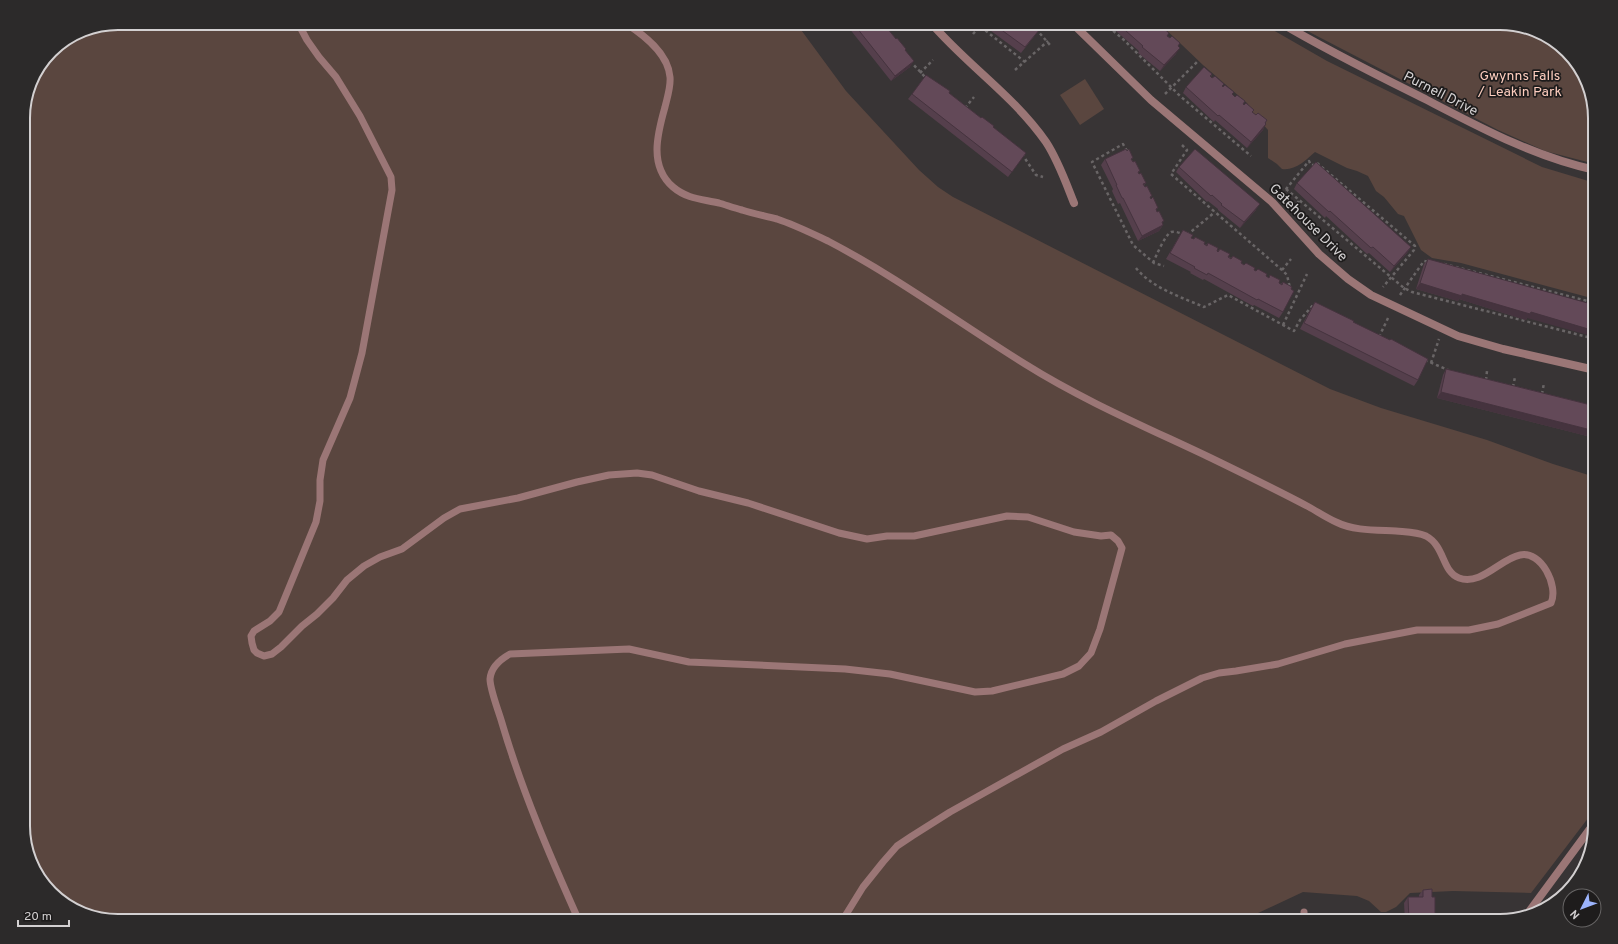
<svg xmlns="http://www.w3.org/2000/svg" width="1618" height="944" font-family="Overpass,sans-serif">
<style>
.green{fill:#5a463f}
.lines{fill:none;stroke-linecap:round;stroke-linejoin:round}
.path{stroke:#696566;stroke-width:2.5;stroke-dasharray:3 3;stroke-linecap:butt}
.service{stroke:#9b7676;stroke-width:7}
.minor{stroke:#9b7676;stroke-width:8}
.tertiary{stroke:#9b7676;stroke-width:8}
.wall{fill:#553f4c}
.shaded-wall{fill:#45333e}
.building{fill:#634958;stroke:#45333e}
.labels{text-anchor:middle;stroke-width:3.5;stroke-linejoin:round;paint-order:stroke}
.park-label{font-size:14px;fill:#fecebf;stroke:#1e1c1c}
.street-label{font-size:14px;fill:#d3d0d1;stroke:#1e1c1c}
.rim{fill:none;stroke:#d3d0d1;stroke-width:2}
</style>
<rect width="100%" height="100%" fill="#383435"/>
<g class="green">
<polygon points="118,23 796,23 846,91 919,170 938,187 953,197 1330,389 1381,408 1487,440 1553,464 1595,477 1595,809 1531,893 1453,891 1410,893 1396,907 1386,912 1381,912 1369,901 1357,896 1303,892 1241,921 118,921 70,908 36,873 23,832 23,112 30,82 51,51 82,30"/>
<path d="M1159 23H1261L1327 61 1542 167 1595 183V299L1461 263 1432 258 1421 250 1404 216 1398 214 1384 197 1376 191 1368 176 1357 171 1347 168 1315 152C1306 160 1295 171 1282 169L1277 164 1268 158V130L1253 113 1247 103 1203 65Z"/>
<polygon points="1292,23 1500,23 1547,36 1582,71 1595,112 1595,164 1545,151 1498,130"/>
<polygon points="1085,79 1104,109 1080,125 1060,95"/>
</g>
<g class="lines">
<g class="path">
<polyline points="976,23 1025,62"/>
<polyline points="1104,23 1124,40 1180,96 1251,156"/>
<polyline points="1036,29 1050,45"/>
<polyline points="973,34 980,26"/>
<polyline points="910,61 927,79"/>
<polyline points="1015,70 1048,41"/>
<polyline points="920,73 933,60"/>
<polyline points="1165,94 1197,62"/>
<polyline points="965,108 974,97"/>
<polyline points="1182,145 1187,150 1171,174 1282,270 1287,275 1290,288"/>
<polyline points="1127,151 1123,144 1092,162 1133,245 1154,263 1164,266"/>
<polyline points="1022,154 1036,175 1043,177"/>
<polyline points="1286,189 1404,288 1412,292 1595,339"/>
<polyline points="1282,194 1309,161 1311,165 1315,165 1317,163 1415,246 1414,250 1383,287"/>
<polyline points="1293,208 1299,201"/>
<polyline points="1187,235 1215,212"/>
<path d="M1153 263C1156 256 1165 235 1171 232 1176 231 1180 233 1184 235"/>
<polyline points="1444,264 1595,303"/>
<path d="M1136 268C1152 288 1181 297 1204 307L1228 295 1294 331 1300 320 1313 305 1315 306"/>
<polyline points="1282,270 1291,259"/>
<polyline points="1400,295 1424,261 1429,262"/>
<polyline points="1283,325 1307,274"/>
<polyline points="1379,337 1389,316"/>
<polyline points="1425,360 1448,370"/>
<polyline points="1431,363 1439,339"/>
<polyline points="1486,380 1487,371"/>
<polyline points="1513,387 1515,377"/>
<polyline points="1542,394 1544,383"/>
</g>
<g class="service">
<path d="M298 23 307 40 319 57 336 77 360 116 391 177 392 190 362 353 350 398 323 460 320 480V501L316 522 279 612 270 621 254 631 251 636 252 643 254 650 257 653 264 656 272 654 281 647 302 626 317 614 333 598 347 580 364 566 380 557 402 549 444 518 460 509 518 498 577 482 609 475 637 473 652 475 699 491 748 503 839 533 867 539 887 536H914L1007 516 1028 517 1074 532 1101 536 1111 535 1118 541 1122 548 1100 629 1091 653 1079 666 1063 674 992 691 975 692 890 674 845 669 689 662 629 649 510 654C501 659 491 667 490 679 490 690 499 712 502 723 522 791 550 856 579 921"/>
<path d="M625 23C644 35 668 53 670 77 671 87 667 98 665 107 657 135 649 166 673 187 687 199 702 199 719 203 726 205 734 208 742 210 754 214 766 216 777 219 795 225 811 233 828 241 897 277 959 323 1025 364 1084 401 1148 428 1211 458 1244 474 1277 490 1309 507 1318 512 1327 518 1336 522 1354 531 1376 530 1396 531 1406 532 1417 532 1426 536 1445 546 1442 572 1459 578 1481 586 1500 559 1520 555 1541 550 1559 586 1551 603L1498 624 1469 630H1417L1345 644 1278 664 1236 671 1219 673 1202 678 1156 701 1101 732 1063 749 950 812 912 836 897 846 883 862 863 887 842 921"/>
<polyline points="1304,912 1304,921"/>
</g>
<g class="minor">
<path d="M931 23C967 65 1014 96 1046 142 1058 160 1066 183 1074 203"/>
<polyline points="1072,23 1151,100 1272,202 1319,254 1348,279 1371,295 1458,336 1503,349 1595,370"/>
</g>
<g class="tertiary">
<path d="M1281 23C1328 51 1377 75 1427 100 1481 128 1535 157 1595 170"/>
<polyline points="1528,913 1595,822"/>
</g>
</g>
<g class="wall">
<polygon points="845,23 885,23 887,28 896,39 906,49 905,50 910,67 891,81"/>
<polygon points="983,23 1038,23 1036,34 1021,53 987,28 988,26"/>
<polygon points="1108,23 1158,23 1158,27 1178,46 1176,54 1160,71 1138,53 1139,51 1108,24"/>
<polygon points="1212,74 1211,77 1235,97 1245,101 1243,104 1265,123 1263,130 1247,148 1215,120 1214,122 1183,93 1186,87"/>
<polygon points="949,93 1026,153 1008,177 908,99 912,94"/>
<polygon points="1105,159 1132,160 1140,171 1138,173 1146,183 1144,185 1163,225 1159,231 1138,241 1120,203 1118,204 1112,191 1113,189 1101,165"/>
<polygon points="1179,167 1256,210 1240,228 1218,210 1218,209 1208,201 1207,202 1176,172"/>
<polygon points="1297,183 1411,247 1407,253 1390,272 1369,253 1367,254 1326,216 1325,218 1294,189"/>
<polygon points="1183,230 1191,238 1204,244 1206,245 1208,243 1218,251 1220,249 1231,258 1233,256 1241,263 1269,278 1270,275 1279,283 1281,284 1283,282 1283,312 1279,318 1254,305 1253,306 1204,279 1203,280 1190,273 1191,272 1166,259"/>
<polygon points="1428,259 1527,318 1526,320 1459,299 1458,301 1416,289 1424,264"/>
<polygon points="1315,302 1353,322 1418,380 1414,386 1300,329 1311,308"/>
<polygon points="1446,369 1595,406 1595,438 1437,398 1443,375"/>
<polygon points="1423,890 1432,897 1435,921 1405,921 1404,903 1408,897 1419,897 1419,895"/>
</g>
<g class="shaded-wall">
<polygon points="1180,48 1176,54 1160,71 1164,65"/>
<polygon points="914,61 910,67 891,81 895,76"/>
<polygon points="1266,124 1263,130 1247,148 1251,142"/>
<polygon points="1260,204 1256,210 1240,228 1244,222"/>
<polygon points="1163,225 1159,231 1138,241 1142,236"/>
<polygon points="1411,247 1407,253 1390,272 1394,266"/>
<polygon points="1420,283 1531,312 1595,331 1595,337 1527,318 1526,320 1459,299 1458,301 1416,289"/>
<polygon points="1441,392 1595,431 1595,438 1437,398"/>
</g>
<g class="building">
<polygon points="853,23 885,23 888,27 887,28 896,39 897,38 906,49 905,50 914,61 895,76"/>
<polygon points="992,23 1038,23 1039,24 1037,27 1040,29 1025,47"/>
<polygon points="1117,23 1158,23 1160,24 1157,27 1159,28 1161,26 1169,33 1167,36 1170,38 1172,36 1180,43 1178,46 1180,48 1164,65 1142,47 1143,46"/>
<polygon points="1204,67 1212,74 1210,76 1212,78 1215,76 1224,84 1222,86 1223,87 1225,85 1234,92 1232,94 1235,97 1237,95 1245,101 1243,104 1244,105 1246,103 1254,110 1252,112 1256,115 1258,113 1267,120 1265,123 1266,124 1251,142 1219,115 1218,116 1186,87"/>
<polygon points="926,75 950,91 949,93 981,118 982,117 994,126 993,127 1026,153 1012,172 912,94"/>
<polygon points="1126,149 1127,151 1129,149 1133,158 1131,159 1133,162 1135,161 1140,171 1138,172 1139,174 1141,173 1146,183 1143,184 1145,187 1147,186 1152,196 1150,197 1151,199 1153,197 1158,208 1156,209 1157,212 1159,211 1164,221 1162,222 1163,225 1142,236 1123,198 1122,198 1116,185 1117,185 1105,159"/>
<polygon points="1195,149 1260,204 1244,222 1221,205 1222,204 1212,195 1211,196 1179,167"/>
<polygon points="1316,162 1411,247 1394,266 1373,247 1371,248 1330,211 1329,212 1297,183"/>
<polygon points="1183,230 1193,235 1191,238 1194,239 1195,237 1205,242 1204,244 1207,246 1208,243 1218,248 1217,251 1218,252 1220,249 1230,254 1228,257 1231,259 1233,256 1242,261 1241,263 1244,265 1246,263 1255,268 1254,270 1256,271 1258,269 1267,274 1266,276 1269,278 1270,275 1280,280 1279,283 1282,285 1283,282 1292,287 1291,289 1294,291 1283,312 1258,299 1257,300 1208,273 1207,275 1194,268 1195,267 1170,253"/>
<polygon points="1428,259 1595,305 1595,331 1531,312 1530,314 1462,294 1462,296 1420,283"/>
<polygon points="1315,302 1354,321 1353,322 1390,340 1391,339 1428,359 1418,380 1304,323"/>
<polygon points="1446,369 1595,406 1595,431 1441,392"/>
<polygon points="1432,889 1432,897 1435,897 1435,921 1409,921 1408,897 1423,897 1423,890"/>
</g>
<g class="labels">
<g class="park-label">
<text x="1520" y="80">Gwynns Falls<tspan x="1520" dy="16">/ Leakin Park</tspan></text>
</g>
<g class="street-label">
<text transform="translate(1441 93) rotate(27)" y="5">Purnell Drive</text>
<text transform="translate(1309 222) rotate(45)" y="5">Gatehouse Drive</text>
</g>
</g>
<path d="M0 0H1618V944H0ZM118 30H1500A88 88 0 0 1 1588 118V826A88 88 0 0 1 1500 914H118A88 88 0 0 1 30 826V118A88 88 0 0 1 118 30Z" fill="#2c2a2a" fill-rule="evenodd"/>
<path class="rim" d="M118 30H1500A88 88 0 0 1 1588 118V826A88 88 0 0 1 1500 914H118A88 88 0 0 1 30 826V118A88 88 0 0 1 118 30Z"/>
<g transform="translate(1582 908) rotate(228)"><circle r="19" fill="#1e1c1c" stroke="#666464"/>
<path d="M0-3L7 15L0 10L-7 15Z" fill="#9cb4fd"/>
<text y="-6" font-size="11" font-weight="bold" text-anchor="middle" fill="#d3d0d1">N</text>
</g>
<path d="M18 920v6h51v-6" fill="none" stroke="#d3d0d1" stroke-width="2"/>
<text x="24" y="920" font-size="12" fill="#d3d0d1" stroke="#1e1c1c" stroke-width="3" paint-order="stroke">20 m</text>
</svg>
